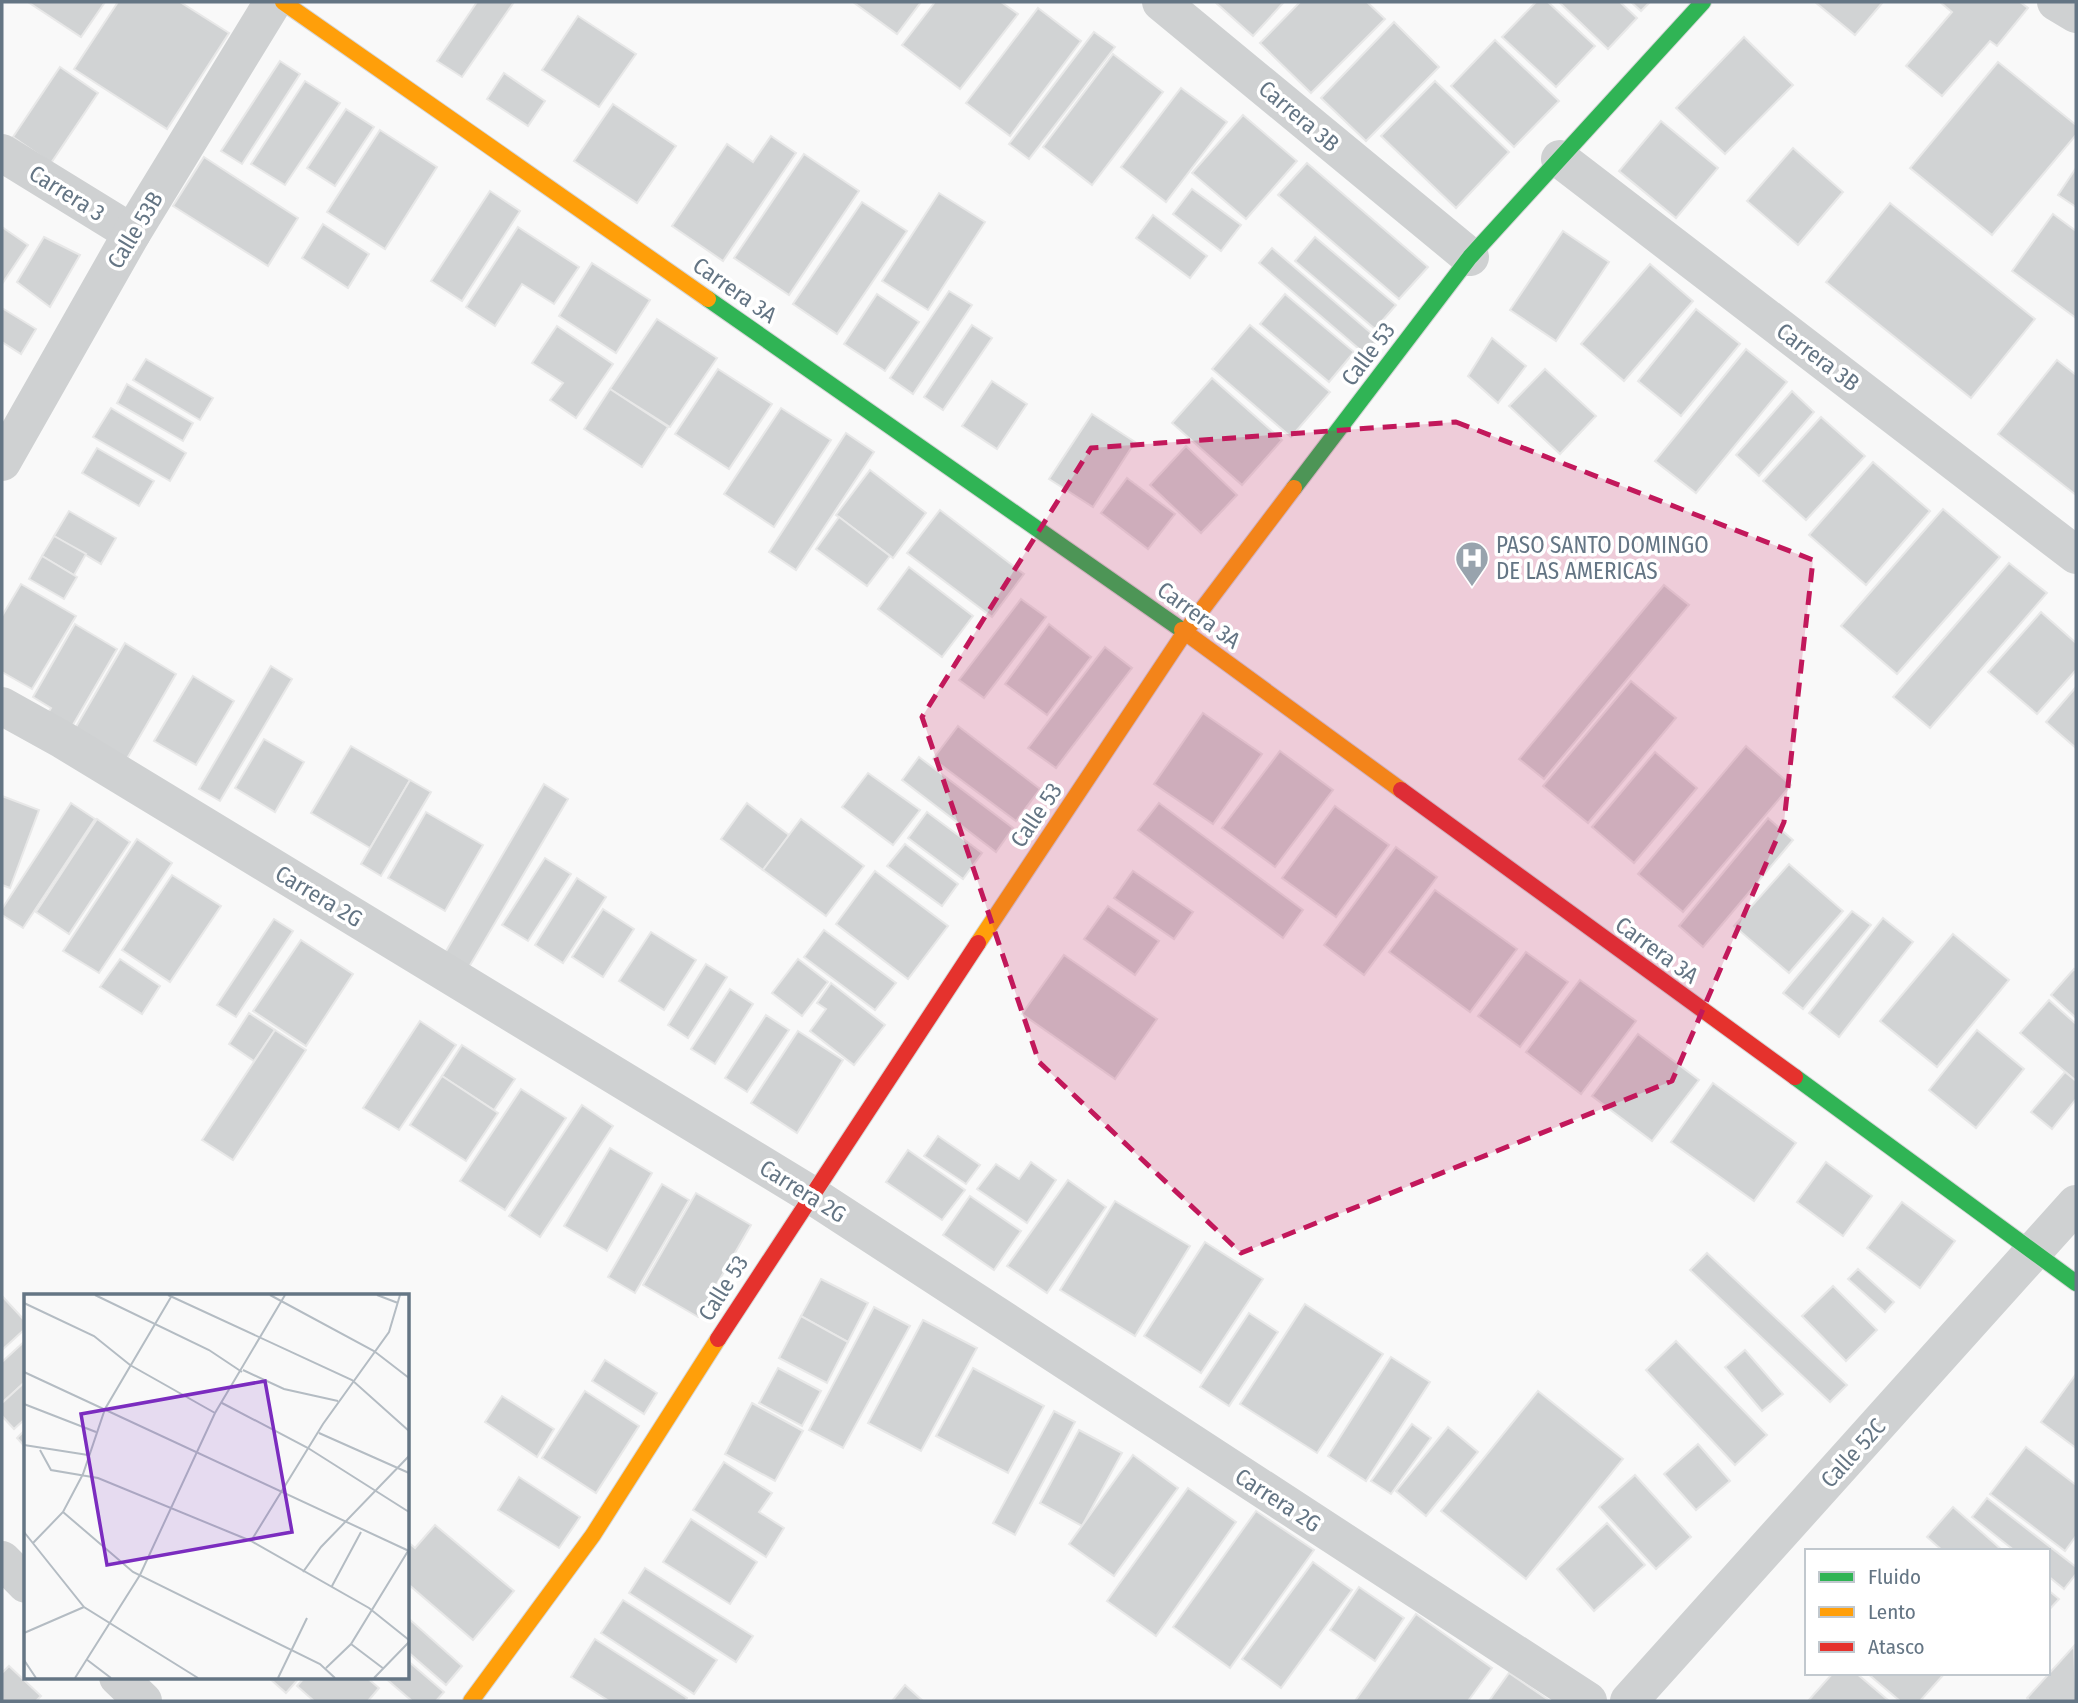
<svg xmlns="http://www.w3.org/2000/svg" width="2078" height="1703" font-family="'Fira Sans Condensed',sans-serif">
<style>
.building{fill:#d1d3d4;stroke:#e8e8e8;stroke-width:2}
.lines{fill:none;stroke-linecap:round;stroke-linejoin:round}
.fast-casing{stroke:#d5d6d7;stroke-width:18}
.slow-casing{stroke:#d5d6d7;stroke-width:18}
.jam-casing{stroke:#d5d6d7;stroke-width:18}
.street{stroke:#cfd1d2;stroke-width:38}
.fast{stroke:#30b455;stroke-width:16}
.slow{stroke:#ff9f0a;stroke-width:16}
.jam{stroke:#e5322d;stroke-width:16}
.marked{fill:#c2185b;fill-opacity:0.2;stroke:#c2185b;stroke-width:5;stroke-dasharray:14 9;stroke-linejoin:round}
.labels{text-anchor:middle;stroke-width:7;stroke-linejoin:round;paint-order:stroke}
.street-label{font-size:23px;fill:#647584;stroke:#fff}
.poi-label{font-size:23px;fill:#647584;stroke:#fff;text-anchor:start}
.inset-road{fill:none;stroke:#b4bcc3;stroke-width:2}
.view{fill:#7b2cbf;fill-opacity:0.15;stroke:#7b2cbf;stroke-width:3.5}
.inset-edge{fill:none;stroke:#647584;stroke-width:3.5}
</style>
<rect width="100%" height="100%" fill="#f9f9f9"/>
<g class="building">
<polygon points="28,2 105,2 81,37"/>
<polygon points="118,2 180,2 229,33 167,129 74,69"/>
<polygon points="477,2 514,2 462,77 437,61"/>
<polygon points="853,2 921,2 897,34"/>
<polygon points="935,2 1001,2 1018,14 960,89 902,45"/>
<polygon points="1215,2 1284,2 1253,36"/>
<polygon points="1300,2 1367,2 1385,19 1311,93 1260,43"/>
<polygon points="1536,2 1548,2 1595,46 1556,87 1502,37"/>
<polygon points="1559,2 1620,2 1637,18 1608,49"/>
<polygon points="1631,2 1650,2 1641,11"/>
<polygon points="1815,2 1883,2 1855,35"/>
<polygon points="1940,2 2020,2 2028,8 1997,46 1990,41 1942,96 1906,66 1952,12"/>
<polygon points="1038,8 1081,41 1010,136 966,103"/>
<polygon points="578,16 636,54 599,107 542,70"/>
<polygon points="1394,22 1439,67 1366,141 1321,98"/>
<polygon points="1094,32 1115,47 1029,159 1009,144"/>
<polygon points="1744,37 1793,85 1725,154 1676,108"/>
<polygon points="1495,40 1559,101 1514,147 1451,86"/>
<polygon points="1113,54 1163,92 1092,185 1043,147"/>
<polygon points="280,61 300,74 242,164 221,151"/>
<polygon points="1998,62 2076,125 2076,135 1992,235 1910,168"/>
<polygon points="60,67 98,93 51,163 13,137"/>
<polygon points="504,73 545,101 528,126 487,99"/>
<polygon points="305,81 340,103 285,185 251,164"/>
<polygon points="1435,81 1509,152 1456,208 1381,136"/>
<polygon points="1181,88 1227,122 1166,202 1121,167"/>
<polygon points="613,104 676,146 637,203 574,161"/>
<polygon points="346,109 374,127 335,186 307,168"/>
<polygon points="1243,115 1297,161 1246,219 1192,173"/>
<polygon points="1661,121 1718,168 1676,218 1619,171"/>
<polygon points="380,130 437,167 385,249 327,212"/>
<polygon points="771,136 796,153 723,261 672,226 727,144 753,162"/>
<polygon points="1793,148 1843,192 1798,245 1747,201"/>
<polygon points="804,154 859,191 789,295 734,258"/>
<polygon points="204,157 298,218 268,266 173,206"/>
<polygon points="1307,163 1428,267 1399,299 1278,195"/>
<polygon points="2076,168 2076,207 2058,195"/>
<polygon points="1192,189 1241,225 1221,251 1173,214"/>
<polygon points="490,191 520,211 462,301 431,281"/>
<polygon points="939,193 985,222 928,310 882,281"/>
<polygon points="862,202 907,231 837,334 793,304"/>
<polygon points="1890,203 2035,319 1971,398 1826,282"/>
<polygon points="2053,214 2076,231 2076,318 2012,271"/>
<polygon points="1153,215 1207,256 1190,278 1136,238"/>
<polygon points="323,224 369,254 348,288 302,258"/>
<polygon points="2,227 28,245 2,284"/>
<polygon points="518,227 579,267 554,304 522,284 495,326 466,307"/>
<polygon points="1563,231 1609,262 1556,341 1510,310"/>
<polygon points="44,237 80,255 50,307 17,282"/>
<polygon points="1315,237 1396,305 1375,329 1295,261"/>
<polygon points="1272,248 1378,339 1365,354 1259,263"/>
<polygon points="592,263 650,300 616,353 559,316"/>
<polygon points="1650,264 1693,301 1624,381 1581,344"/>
<polygon points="949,291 972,305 913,394 890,378"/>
<polygon points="877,294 919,322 885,371 844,344"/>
<polygon points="1285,294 1354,352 1329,382 1260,324"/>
<polygon points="2,308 36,329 21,354 2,342"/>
<polygon points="1696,309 1740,344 1681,416 1638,381"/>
<polygon points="657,319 717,358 670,427 610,389"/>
<polygon points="972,325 992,338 943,410 924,397"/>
<polygon points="1250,325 1330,392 1291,437 1212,369"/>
<polygon points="557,326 613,364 576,418 550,400 563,383 532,363"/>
<polygon points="1492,338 1526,366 1498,403 1468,376"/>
<polygon points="1746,349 1787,382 1696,493 1655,461"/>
<polygon points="146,359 213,398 200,420 133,380"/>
<polygon points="2057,360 2076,375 2076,495 1998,434"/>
<polygon points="718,369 772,404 729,469 675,434"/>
<polygon points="1545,369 1596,416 1560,454 1509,406"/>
<polygon points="1212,378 1282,440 1242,485 1172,423"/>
<polygon points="992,381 1027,404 997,449 962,426"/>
<polygon points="127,384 193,423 183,441 117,403"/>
<polygon points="610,389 668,427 642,467 584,429"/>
<polygon points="1792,391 1814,412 1759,476 1736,455"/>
<polygon points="111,408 186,453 170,481 93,437"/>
<polygon points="781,408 831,440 774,527 724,494"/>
<polygon points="1092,414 1135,442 1093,507 1049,479"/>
<polygon points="1821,417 1865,456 1806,520 1763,481"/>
<polygon points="846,433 874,452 796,570 769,552"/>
<polygon points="1186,446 1237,495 1201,533 1150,485"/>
<polygon points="97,448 154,481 139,506 82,473"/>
<polygon points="1873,462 1930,511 1866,585 1809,535"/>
<polygon points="870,470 926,513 893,558 836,515"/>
<polygon points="1127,478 1175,514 1148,549 1101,513"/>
<polygon points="1943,509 2000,557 1897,674 1841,626"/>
<polygon points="940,510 1024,574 992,617 907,553"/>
<polygon points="69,511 116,538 101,564 54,536"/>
<polygon points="839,517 890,556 867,586 816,549"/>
<polygon points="54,536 86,554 74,575 42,556"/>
<polygon points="42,556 77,577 64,599 29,579"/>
<polygon points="2009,563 2047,593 1930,728 1893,697"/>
<polygon points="909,567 973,616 942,657 878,609"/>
<polygon points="21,584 76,616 32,689 2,672 2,616"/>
<polygon points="1664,585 1689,605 1544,779 1519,759"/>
<polygon points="1021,599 1046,617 984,698 959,680"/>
<polygon points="2041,612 2076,643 2076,670 2037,714 1988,672"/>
<polygon points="75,624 117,649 67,735 43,721 51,708 33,697"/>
<polygon points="1049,624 1091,657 1047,715 1005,684"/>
<polygon points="125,643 176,674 125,762 73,732"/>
<polygon points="1105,647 1132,668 1056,768 1028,748"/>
<polygon points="271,666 292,679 220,801 199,789"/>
<polygon points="193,676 234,701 196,765 154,741"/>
<polygon points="1631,681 1676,718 1588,823 1543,786"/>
<polygon points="2076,687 2076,748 2046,722"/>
<polygon points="1203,713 1262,754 1213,824 1154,784"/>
<polygon points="958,726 1040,789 1016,821 933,759"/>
<polygon points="264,739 304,762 275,812 235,788"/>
<polygon points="351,746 410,780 370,848 311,813"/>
<polygon points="1746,746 1791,785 1683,912 1638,874"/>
<polygon points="1280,751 1333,790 1275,867 1222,828"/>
<polygon points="1655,752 1697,788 1634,863 1592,827"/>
<polygon points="919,757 1013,828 996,852 902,780"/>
<polygon points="868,773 920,810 893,845 842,807"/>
<polygon points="410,780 431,792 381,876 361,864"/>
<polygon points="544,784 568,799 469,967 445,953"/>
<polygon points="2,796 39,810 10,888 2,885"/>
<polygon points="71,803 95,819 23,928 2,915 2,909"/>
<polygon points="747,803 789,835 763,870 721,839"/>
<polygon points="1159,803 1303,910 1283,938 1138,830"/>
<polygon points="1335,806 1389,845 1336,917 1282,878"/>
<polygon points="426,812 483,845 445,911 388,878"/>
<polygon points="927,812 982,853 963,879 908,838"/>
<polygon points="1768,818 1793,840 1703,947 1679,926"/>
<polygon points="97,819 130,842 69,934 36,912"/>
<polygon points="801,819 864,866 826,916 763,870"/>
<polygon points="137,839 172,863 99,973 63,951"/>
<polygon points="905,844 958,884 942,906 887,866"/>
<polygon points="1396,847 1437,877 1364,975 1324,945"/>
<polygon points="545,858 571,874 528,941 502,925"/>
<polygon points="1789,864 1843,911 1789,973 1734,926"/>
<polygon points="875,871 948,926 908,979 836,924"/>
<polygon points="1133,871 1193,912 1174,939 1114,898"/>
<polygon points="172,875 221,906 170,982 122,950"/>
<polygon points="577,878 606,897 563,963 535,945"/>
<polygon points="1435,890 1517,949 1470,1012 1389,952"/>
<polygon points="1108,906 1159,941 1135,975 1084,939"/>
<polygon points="603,909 634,929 603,977 572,957"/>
<polygon points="1852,911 1871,925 1803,1009 1783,993"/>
<polygon points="1883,918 1913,942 1839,1037 1809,1013"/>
<polygon points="274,919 293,931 236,1017 217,1005"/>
<polygon points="824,930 896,983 875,1010 804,957"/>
<polygon points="651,932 696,960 664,1010 619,981"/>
<polygon points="1953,934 2009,980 1937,1067 1880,1021"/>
<polygon points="301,940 353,974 306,1046 253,1011"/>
<polygon points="1526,952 1568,982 1520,1047 1478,1016"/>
<polygon points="1064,955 1157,1019 1115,1079 1022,1014"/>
<polygon points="120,959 160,986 142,1014 100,987"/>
<polygon points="798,959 828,982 802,1016 772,993"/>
<polygon points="706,964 727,977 688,1038 668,1025"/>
<polygon points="2074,969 2076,971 2076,1018 2051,995"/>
<polygon points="1580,980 1636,1021 1581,1094 1526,1052"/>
<polygon points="831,983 885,1025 854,1065 810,1031 826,1009 817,1003"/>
<polygon points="730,989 753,1004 715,1064 691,1049"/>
<polygon points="2049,1000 2076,1024 2076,1081 2020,1033"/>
<polygon points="249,1013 275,1030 254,1061 229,1044"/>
<polygon points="766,1015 789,1030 747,1092 725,1078"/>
<polygon points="420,1021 456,1045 399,1130 363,1108"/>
<polygon points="275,1030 306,1050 233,1160 202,1140"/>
<polygon points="1977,1030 2024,1069 1976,1128 1929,1090"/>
<polygon points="798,1031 843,1060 797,1133 751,1103"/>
<polygon points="1638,1034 1699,1080 1652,1141 1592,1096"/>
<polygon points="462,1045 515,1079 494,1110 442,1076"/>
<polygon points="2065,1072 2076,1081 2076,1099 2052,1129 2031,1112"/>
<polygon points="442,1076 498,1113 466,1161 410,1125"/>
<polygon points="1713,1083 1796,1143 1754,1201 1671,1142"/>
<polygon points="521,1089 566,1118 505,1210 460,1181"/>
<polygon points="582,1105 613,1126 540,1237 509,1216"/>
<polygon points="938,1136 980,1165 966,1184 924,1156"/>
<polygon points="610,1148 652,1173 607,1251 564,1226"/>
<polygon points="908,1150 965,1190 942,1220 886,1182"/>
<polygon points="1031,1162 1056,1180 1027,1223 977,1189 996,1164 1019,1179"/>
<polygon points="1826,1162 1872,1196 1843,1236 1797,1202"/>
<polygon points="1068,1180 1106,1207 1047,1293 1007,1266"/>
<polygon points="662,1184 689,1200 635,1293 608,1277"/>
<polygon points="696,1193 751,1225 698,1317 643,1285"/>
<polygon points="970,1196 1021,1231 994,1270 943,1235"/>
<polygon points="1115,1201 1190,1246 1135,1336 1060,1290"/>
<polygon points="1902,1202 1955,1241 1920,1288 1867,1248"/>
<polygon points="1205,1242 1263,1279 1201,1373 1144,1336"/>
<polygon points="1707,1253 1847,1385 1830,1402 1690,1270"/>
<polygon points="1858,1269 1894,1302 1885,1312 1848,1279"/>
<polygon points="821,1279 868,1303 848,1342 801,1316"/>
<polygon points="1833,1286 1877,1330 1846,1361 1802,1316"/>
<polygon points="2,1296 26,1322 26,1328 2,1350"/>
<polygon points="1305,1304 1383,1354 1317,1453 1240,1404"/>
<polygon points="874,1307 910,1326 843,1448 809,1430"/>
<polygon points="1249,1313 1278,1332 1229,1406 1200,1387"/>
<polygon points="801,1316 848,1342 827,1383 779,1358"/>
<polygon points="923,1320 977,1348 921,1451 868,1423"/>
<polygon points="26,1340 26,1381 2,1403 2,1362"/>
<polygon points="1676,1341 1767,1435 1735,1465 1646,1370"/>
<polygon points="1745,1350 1783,1394 1762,1411 1725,1367"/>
<polygon points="1391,1357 1430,1382 1366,1481 1328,1456"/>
<polygon points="605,1360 657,1393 644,1414 592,1381"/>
<polygon points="778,1368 821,1391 802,1426 759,1403"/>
<polygon points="973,1368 1044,1406 1008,1473 936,1436"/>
<polygon points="2076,1374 2076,1448 2041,1422"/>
<polygon points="26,1381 26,1418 14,1429 2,1416 2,1403"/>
<polygon points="585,1391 639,1426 596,1493 542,1458"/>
<polygon points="1538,1391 1623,1459 1526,1579 1441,1511"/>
<polygon points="502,1396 554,1429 537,1457 485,1422"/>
<polygon points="752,1403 803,1431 775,1481 725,1454"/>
<polygon points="1054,1411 1075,1422 1015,1535 993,1523"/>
<polygon points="1412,1424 1431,1438 1391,1494 1371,1481"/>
<polygon points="1448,1427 1478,1452 1426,1516 1396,1491"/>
<polygon points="26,1429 26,1448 17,1438"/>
<polygon points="1079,1430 1122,1453 1082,1526 1040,1503"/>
<polygon points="1698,1444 1730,1481 1696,1510 1664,1474"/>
<polygon points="2026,1447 2076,1485 2076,1536 2065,1551 1990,1494"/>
<polygon points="1133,1455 1178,1488 1114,1576 1069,1544"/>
<polygon points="724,1462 772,1493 759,1512 784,1528 766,1557 693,1510"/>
<polygon points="1635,1475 1691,1537 1656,1569 1599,1507"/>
<polygon points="519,1477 580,1517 559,1548 498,1510"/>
<polygon points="1188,1488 1236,1522 1156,1636 1107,1601"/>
<polygon points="1987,1498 2076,1567 2076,1574 2064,1589 2048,1576 2048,1551 2015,1551 1972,1517"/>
<polygon points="1953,1507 2003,1551 1943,1551 1927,1537"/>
<polygon points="1256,1511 1314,1550 1230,1668 1173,1627"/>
<polygon points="691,1519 757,1562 730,1604 663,1562"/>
<polygon points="1607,1523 1645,1565 1594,1611 1557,1569"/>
<polygon points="435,1525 514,1591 473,1640 408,1584 408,1542 415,1548"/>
<polygon points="1313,1562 1352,1590 1281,1688 1242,1659"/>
<polygon points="645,1568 753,1636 736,1662 629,1593"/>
<polygon points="1359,1587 1404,1618 1375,1661 1330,1630"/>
<polygon points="2048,1590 2059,1599 2048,1611"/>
<polygon points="623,1600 717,1660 694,1694 601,1633"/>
<polygon points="1416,1614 1492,1668 1468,1701 1355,1701"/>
<polygon points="408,1618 462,1666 446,1685 408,1652"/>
<polygon points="595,1639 687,1698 685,1701 609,1701 571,1677"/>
<polygon points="2074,1646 2076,1701 2030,1701 2027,1698"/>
<polygon points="408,1661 444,1692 436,1701 412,1701 384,1677 408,1677"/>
<polygon points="9,1666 41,1696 36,1701 2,1701 2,1673"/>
<polygon points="1509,1673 1550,1701 1489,1701"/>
<polygon points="1833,1673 1856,1673 1889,1701 1808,1701"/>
<polygon points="1867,1673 1945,1673 1920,1701 1900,1701"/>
<polygon points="268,1677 300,1677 286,1693"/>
<polygon points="305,1677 366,1677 379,1688 368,1701 314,1701 297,1686"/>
<polygon points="905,1685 923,1701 892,1701"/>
</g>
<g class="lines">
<g class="fast-casing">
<g id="fast">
<polyline points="708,299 1182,630"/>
<polyline points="1294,488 1470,257 1703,2"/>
<polyline points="1795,1077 2076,1283"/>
</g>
</g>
<g class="slow-casing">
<g id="slow">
<polyline points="283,2 708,299"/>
<polyline points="1182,630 1401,790"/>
<polyline points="978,943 1185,632 1294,488"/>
<polyline points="471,1701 593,1535 718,1339"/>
</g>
</g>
<g class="jam-casing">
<g id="jam">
<polyline points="1401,790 1795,1077"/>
<polyline points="718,1339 978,943"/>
</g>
</g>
<g class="street">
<polyline points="1161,2 1470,257"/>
<polyline points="2056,2 2076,14"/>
<polyline points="2,153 132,233"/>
<polyline points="1560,159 2076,555"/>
<polyline points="2,462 132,233 273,2"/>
<polyline points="2,706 63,740 810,1194 1588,1701"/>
<polyline points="2,1560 26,1584"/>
<polyline points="118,1677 143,1701"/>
<polyline points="1629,1701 2076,1204"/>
</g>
<use href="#fast" class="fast"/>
<use href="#slow" class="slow"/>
<use href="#jam" class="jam"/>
</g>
<path class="marked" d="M1456 422 1813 560 1784 822 1672 1081 1241 1253 1039 1062 922 717 1091 448Z"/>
<defs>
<g id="hospital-pin" transform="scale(1.75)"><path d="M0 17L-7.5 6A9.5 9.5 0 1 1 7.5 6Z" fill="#98a3ad" stroke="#fff"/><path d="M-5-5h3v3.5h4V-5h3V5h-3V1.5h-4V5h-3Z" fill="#fff"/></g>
</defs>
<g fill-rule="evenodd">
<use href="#hospital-pin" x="1472" y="558"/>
</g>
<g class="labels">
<g class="street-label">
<text transform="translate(1299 116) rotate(40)" y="8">Carrera 3B</text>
<text transform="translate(67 193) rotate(32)" y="8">Carrera 3</text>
<text transform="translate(135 230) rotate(-59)" y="8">Calle 53B</text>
<text transform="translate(735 290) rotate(35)" y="8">Carrera 3A</text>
<text transform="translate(1368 354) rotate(-53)" y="8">Calle 53</text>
<text transform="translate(1818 357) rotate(37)" y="8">Carrera 3B</text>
<text transform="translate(1199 615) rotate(36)" y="8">Carrera 3A</text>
<text transform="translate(1036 815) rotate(-56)" y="8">Calle 53</text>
<text transform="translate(319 896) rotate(31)" y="8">Carrera 2G</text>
<text transform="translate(1657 950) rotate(36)" y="8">Carrera 3A</text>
<text transform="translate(803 1191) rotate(32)" y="8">Carrera 2G</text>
<text transform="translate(723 1288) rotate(-58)" y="8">Calle 53</text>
<text transform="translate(1853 1453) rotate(-48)" y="8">Calle 52C</text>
<text transform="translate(1278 1500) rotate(33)" y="8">Carrera 2G</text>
</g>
<g class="poi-label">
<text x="1496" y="553">PASO SANTO DOMINGO<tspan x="1496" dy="26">DE LAS AMERICAS</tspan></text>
</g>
</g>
<g transform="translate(24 1294)">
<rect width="385" height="385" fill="#f9f9f9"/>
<path class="inset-road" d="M71 1 185 56 218 78M144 1 328 86 385 137M246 1 350 57 385 84M353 1 374 9M0 9 70 42 106 71 191 119M219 76 260 95 314 107M0 78 385 257M198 109 284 154 385 218M0 110 72 138M295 139 385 179M0 151 64 161M16 156 27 176 74 184 227 247 345 314 385 346M39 218 109 278 296 370 311 384M0 238 60 313 174 384M227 247 299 130 365 38 376 1M9 249 39 218 59 180 81 115 147 3M279 278 297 253 385 162M308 292 337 238M0 339 60 313M327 350 360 375M62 365 87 384M0 366 12 384M302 374 327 350 384 257M51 384 116 281 191 119 261 1M254 384 283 324M350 384 385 348"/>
<path class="view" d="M241 87 268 238 83 271 57 120Z"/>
<rect width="385" height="385" class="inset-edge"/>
</g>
<rect width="2078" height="1703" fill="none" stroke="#647584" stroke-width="7"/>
<rect x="1805" y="1549" width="245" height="126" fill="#ffffff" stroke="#c1c8ce" stroke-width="2"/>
<rect x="1819" y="1572" width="35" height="10" fill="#30b455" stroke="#c1c8ce" stroke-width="2"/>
<text x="1868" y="1584" font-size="21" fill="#647584">Fluido</text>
<rect x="1819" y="1607" width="35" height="10" fill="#ff9f0a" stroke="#c1c8ce" stroke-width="2"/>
<text x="1868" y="1619" font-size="21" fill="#647584">Lento</text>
<rect x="1819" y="1642" width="35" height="10" fill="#e5322d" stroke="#c1c8ce" stroke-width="2"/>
<text x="1868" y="1654" font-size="21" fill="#647584">Atasco</text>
</svg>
